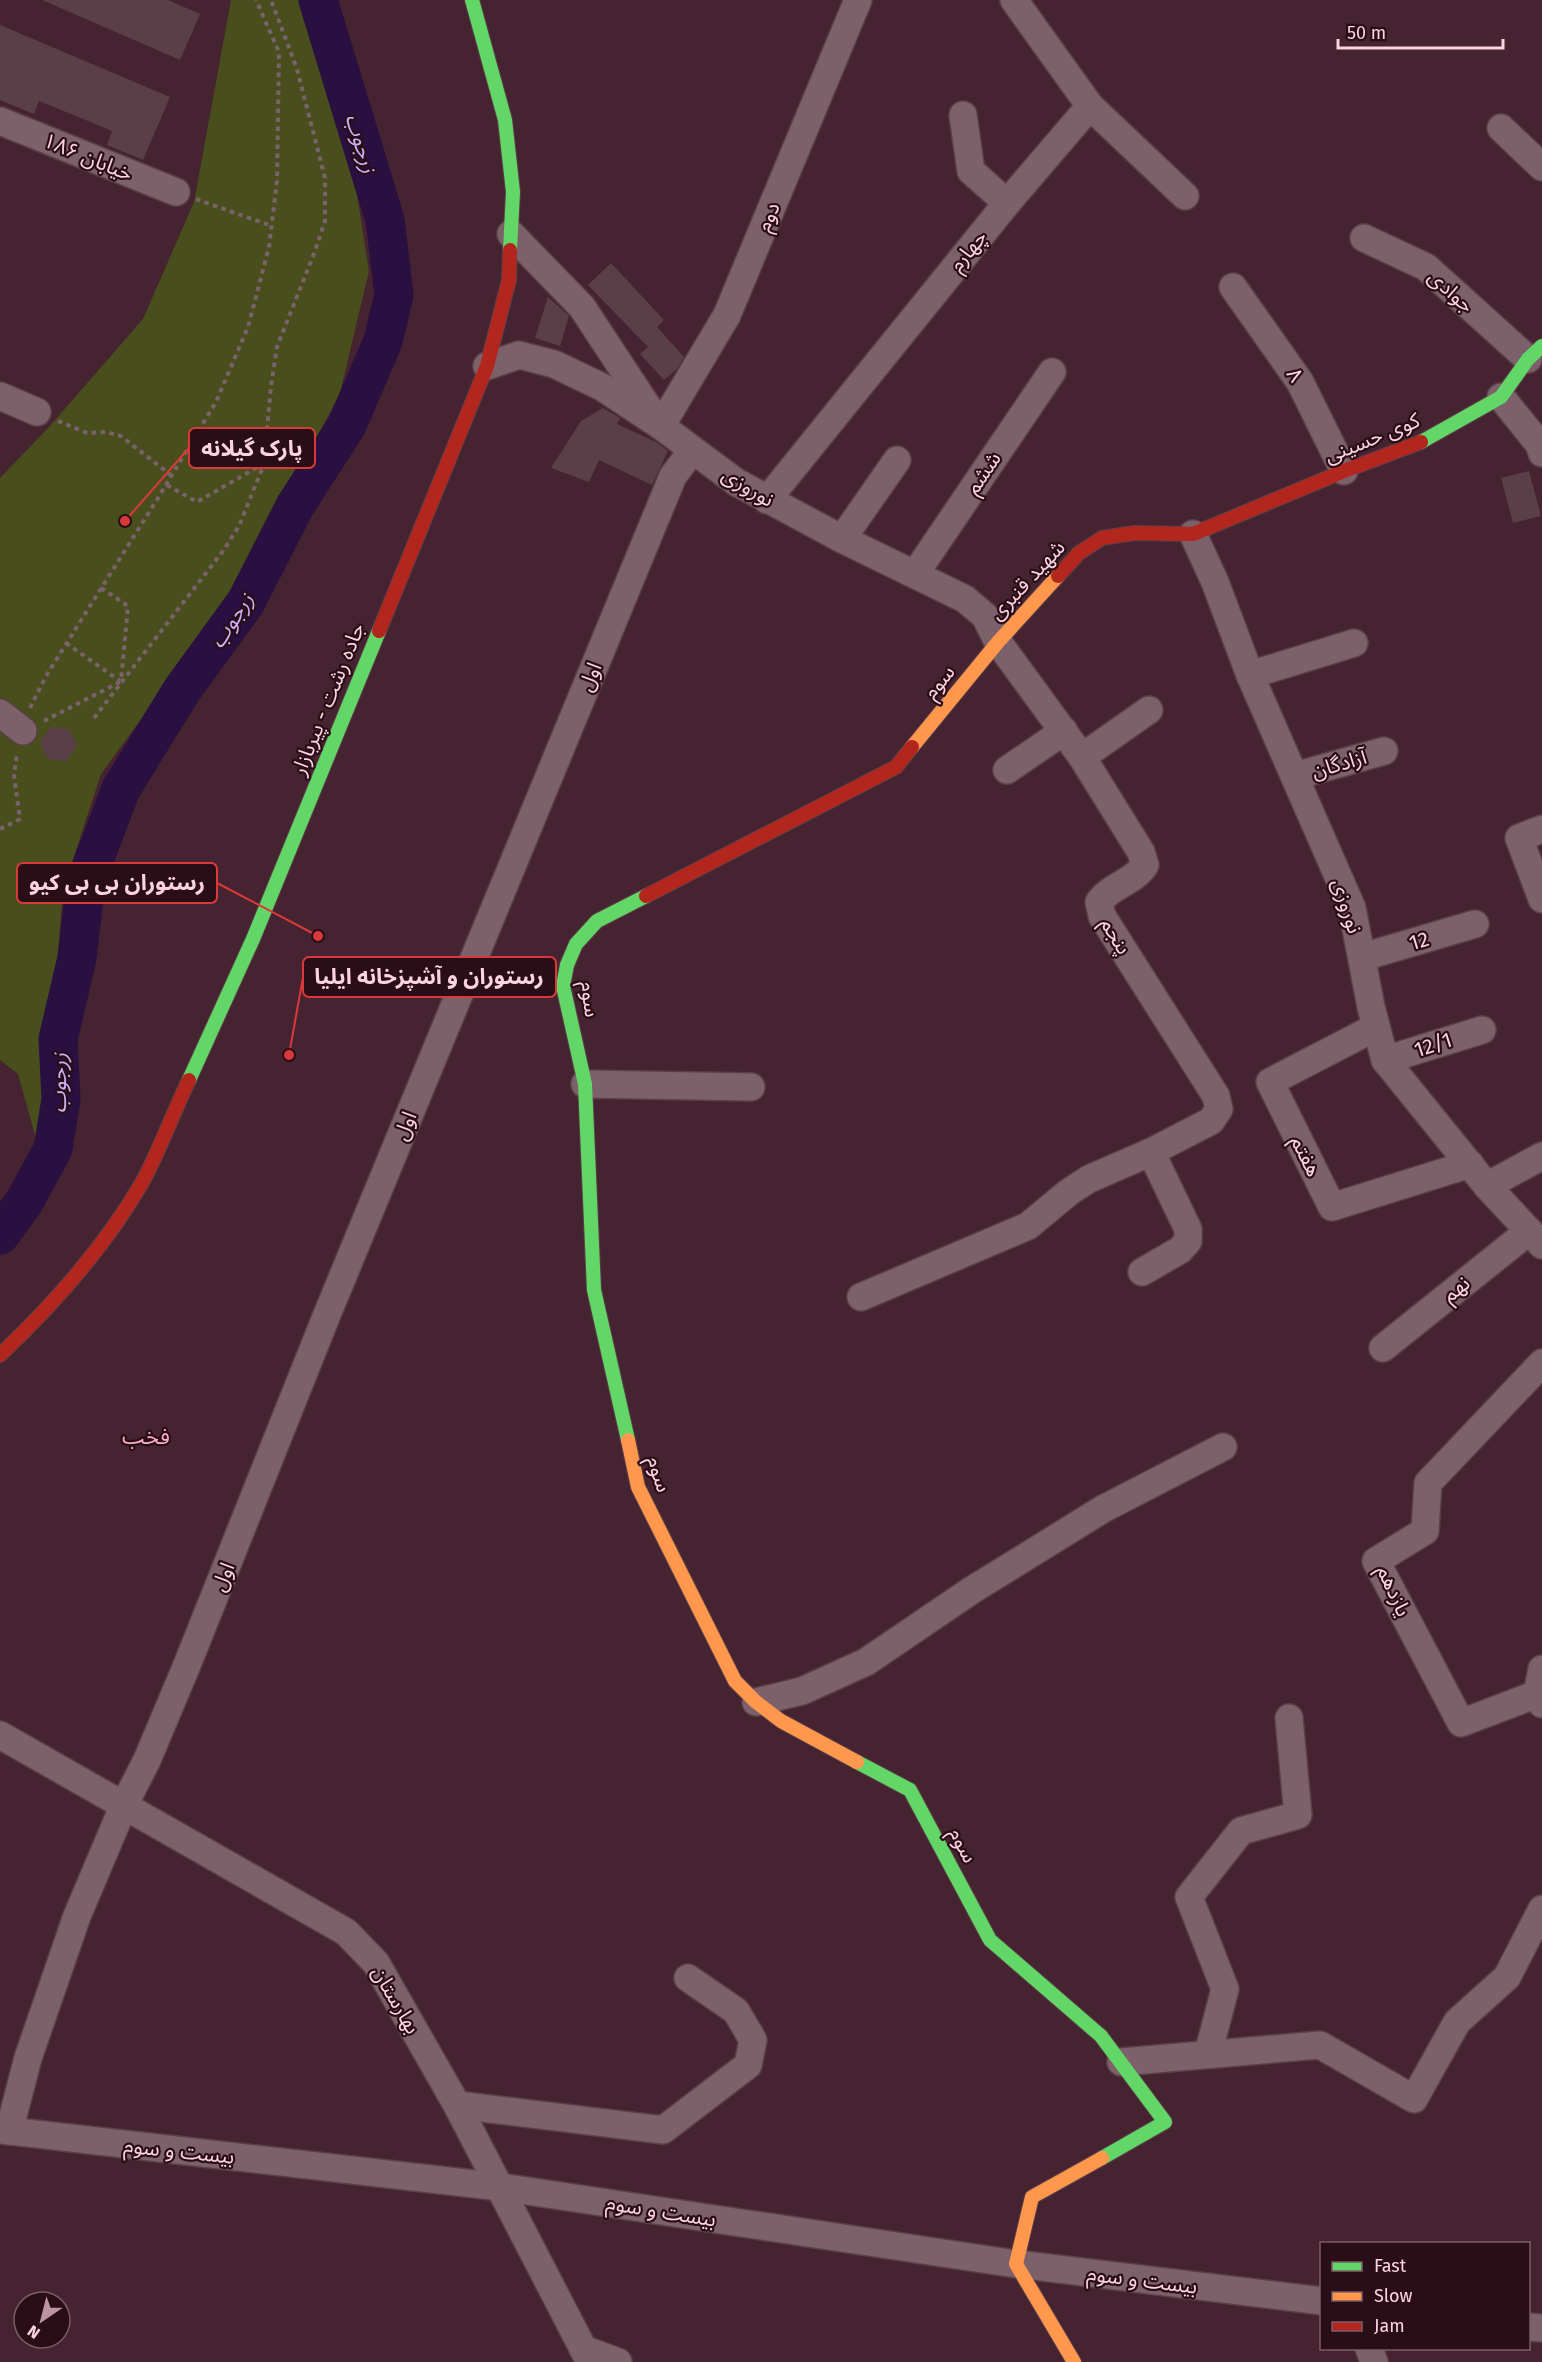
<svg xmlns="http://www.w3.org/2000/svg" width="1542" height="2362" font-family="'Fira Sans','Noto Sans Arabic',sans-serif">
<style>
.green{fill:#484f1d}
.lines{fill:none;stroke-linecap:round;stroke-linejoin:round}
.river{stroke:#291041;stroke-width:39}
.building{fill:#5a3e48}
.street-casing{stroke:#5a3f48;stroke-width:30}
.fast-casing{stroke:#5a3f48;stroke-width:16}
.slow-casing{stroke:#5a3f48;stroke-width:16}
.jam-casing{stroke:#5a3f48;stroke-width:16}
.path{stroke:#7b616a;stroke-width:4;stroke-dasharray:4.5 4.5;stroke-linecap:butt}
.street{stroke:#7c606a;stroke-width:27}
.fast{stroke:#63d668;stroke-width:14}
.slow{stroke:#ff974d;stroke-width:14}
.jam{stroke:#b3261e;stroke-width:14}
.labels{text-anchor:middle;stroke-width:4.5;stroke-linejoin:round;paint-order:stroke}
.street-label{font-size:21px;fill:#fcd3de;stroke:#290d17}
.water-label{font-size:22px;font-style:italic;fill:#cab2f8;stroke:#290d17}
.neighbourhood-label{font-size:22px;fill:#fcadc4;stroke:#290d17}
.leader{fill:none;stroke:#da393a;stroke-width:2}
.callout-dot{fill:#da393a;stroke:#290d17;stroke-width:2}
.callout{fill:#290d17;stroke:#da393a;stroke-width:2}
.callout-label{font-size:22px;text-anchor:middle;font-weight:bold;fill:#fcd3de}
</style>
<rect width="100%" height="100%" fill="#452330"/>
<polygon class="green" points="231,0 306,0 349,144 369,271 340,393 242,581 101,774 63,890 48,1074 36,1139 18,1074 0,1060 0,478 49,427 143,319 194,202"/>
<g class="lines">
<polyline class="river" points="0,1235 24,1202 53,1149 61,1099 58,1039 77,958 86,881 121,789 182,690 246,602 295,506 347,425 383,341 394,295 385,220 318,0"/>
</g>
<g class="building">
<polygon points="42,0 168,0 200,14 180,60"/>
<polygon points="0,25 170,97 143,160 107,145 112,131 76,116 39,101 34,114 0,100"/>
<polygon points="611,263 664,320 657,327 684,357 677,369 664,380 640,354 648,347 588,285"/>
<polygon points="548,297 569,316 560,346 535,338"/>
<polygon points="603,408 620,418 617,424 656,442 668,451 652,485 599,460 589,482 551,468 581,421"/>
<polygon points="1529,471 1541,516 1513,523 1501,478"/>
<polygon points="51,727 69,729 77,746 66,761 48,759 40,742"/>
</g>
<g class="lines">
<g class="street-casing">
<g id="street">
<polyline points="1090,106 1185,196"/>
<polyline points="963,115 971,171 1007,203"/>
<polyline points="0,121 176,192"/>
<polyline points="1501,128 1542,167"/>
<polyline points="511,234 582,307 653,415"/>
<polyline points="1364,238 1426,267 1528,359"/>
<polyline points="1233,287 1300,382 1344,471"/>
<path d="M487 366 519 355 554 364 602 387 661 426 736 482 842 539 965 599 985 616 998 642 1082 757 1141 852 1145 865C1133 883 1111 885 1099 902L1102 916 1216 1096 1219 1109 1211 1121 1151 1152 1089 1179 1069 1192 1028 1226 861 1297"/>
<polyline points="0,396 37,412"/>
<polyline points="1501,397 1539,444 1542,453"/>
<polyline points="661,426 727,315 858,0"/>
<polyline points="767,500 1007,203 1090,106 1014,0"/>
<polyline points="1193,534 1215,582 1250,675 1352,908 1371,1007 1385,1060 1487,1186 1542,1245"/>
<polyline points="842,539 897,460"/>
<polyline points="915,574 1052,372"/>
<polyline points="1250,675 1354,643"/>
<polyline points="0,713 23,731"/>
<polyline points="1082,757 1149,710"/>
<polyline points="1007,770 1064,731"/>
<polyline points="1295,776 1384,751"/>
<polyline points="1542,829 1519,838 1542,899"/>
<polyline points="1363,957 1475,924"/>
<polyline points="1376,1027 1270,1082 1332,1207 1470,1164"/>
<polyline points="1385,1060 1482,1030"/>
<polyline points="585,1084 751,1087"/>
<polyline points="1487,1186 1542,1156"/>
<polyline points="1142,1272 1180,1250 1188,1241 1188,1229 1151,1152"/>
<polyline points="1383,1348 1529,1231"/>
<polyline points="1542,1669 1537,1694 1542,1704"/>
<polyline points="1537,1694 1461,1723 1376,1561 1425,1531 1428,1483 1542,1363"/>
<polyline points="756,1702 802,1691 866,1662 972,1590 1103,1509 1223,1447"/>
<polyline points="0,1735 346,1932 376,1963 457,2105 590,2362"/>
<polyline points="1208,2054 1225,1989 1189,1897 1241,1831 1298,1815 1289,1718"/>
<polyline points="1121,2062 1320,2045 1414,2099 1457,2022 1507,1977 1542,1909"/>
<polyline points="457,2105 663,2130 748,2065 753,2040 736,2011 688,1978"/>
<polyline points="0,2130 501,2187 1016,2264 1322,2301"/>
<polyline points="9,2131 28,2058 77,1916 124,1805 147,1760 187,1665 326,1317 673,476 692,451"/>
<polyline points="1528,2327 1542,2328"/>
<polyline points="1369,2348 1374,2362"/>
<polyline points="583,2349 618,2362"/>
</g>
</g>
<g class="fast-casing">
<g id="fast">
<polyline points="472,0 505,120 513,192 510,250"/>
<polyline points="1421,442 1501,397 1528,359 1542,346"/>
<polyline points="189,1080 253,939 379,631"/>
<polyline points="628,1440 594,1290 585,1084 563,986 567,965 576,944 597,921 646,896"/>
<polyline points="857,1762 910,1790 990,1940 1101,2036 1165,2122 1102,2158"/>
</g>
</g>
<g class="slow-casing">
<g id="slow">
<polyline points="912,747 998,642 1058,576"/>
<polyline points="628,1440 638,1487 735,1681 756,1702 781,1721 857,1762"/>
<polyline points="1074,2362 1016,2264 1032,2197 1102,2158"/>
</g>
</g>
<g class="jam-casing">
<g id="jam">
<polyline points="1058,576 1079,553 1102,538 1134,533 1193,534 1344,471 1421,442"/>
<polyline points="379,631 487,366 509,280 510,250"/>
<polyline points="646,896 896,767 912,747"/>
<path d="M0 1355C55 1303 105 1247 143 1181 160 1149 173 1113 189 1080"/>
</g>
</g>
<g class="path">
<polyline points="196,199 272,226"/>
<polyline points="58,421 87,433 106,432 121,436 172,476"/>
<polyline points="167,485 197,502 263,464"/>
<polyline points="101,588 128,606 121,681"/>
<polyline points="66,643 120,681"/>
<polyline points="30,708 46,676 158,498 216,402 248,327 269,247 277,181 279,52 256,0"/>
<polyline points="94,718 223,551 239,526 264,464 271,386 277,347 315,251 325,221 325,178 297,69 271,0"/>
<polyline points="44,721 120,682"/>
<polyline points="0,829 20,819 14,776 17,753"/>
</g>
<use href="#street" class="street"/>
<use href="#fast" class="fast"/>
<use href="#slow" class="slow"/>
<use href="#jam" class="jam"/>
</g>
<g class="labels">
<g class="street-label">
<text transform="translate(88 157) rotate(22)" y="7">خیابان ۱۸۶</text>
<text transform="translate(768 217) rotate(-67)" y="7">دوم</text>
<text transform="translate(968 251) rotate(-51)" y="7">چهارم</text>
<text transform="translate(1451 291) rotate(42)" y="7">جوادی</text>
<text transform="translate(1295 375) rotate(57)" y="7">۸</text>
<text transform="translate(1372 438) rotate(-22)" y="7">کوی حسینی</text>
<text transform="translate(983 473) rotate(-56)" y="7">ششم</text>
<text transform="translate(748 487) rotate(31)" y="7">نوروزی</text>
<text transform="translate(1027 580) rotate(-47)" y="7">شهید قنبری</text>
<text transform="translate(590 677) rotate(-68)" y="7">اول</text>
<text transform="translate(939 682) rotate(-51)" y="7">سوم</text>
<text transform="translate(328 699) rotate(-68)" y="7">جاده رشت - پیربازار</text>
<text transform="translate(1339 764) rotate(-16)" y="7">آزادگان</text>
<text transform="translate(1347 906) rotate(72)" y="7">نوروزی</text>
<text transform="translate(1116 936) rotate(59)" y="7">پنجم</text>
<text transform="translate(1419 941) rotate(-17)" y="7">12</text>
<text transform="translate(590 999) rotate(82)" y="7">سوم</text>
<text transform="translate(1433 1045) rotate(-18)" y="7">12/1</text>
<text transform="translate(405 1126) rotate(-68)" y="7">اول</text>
<text transform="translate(1306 1156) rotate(64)" y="7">هفتم</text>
<text transform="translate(1456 1289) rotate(-39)" y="7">نهم</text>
<text transform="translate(659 1474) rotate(72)" y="7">سوم</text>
<text transform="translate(223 1577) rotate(-68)" y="7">اول</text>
<text transform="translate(1394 1591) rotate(66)" y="7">یازدهم</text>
<text transform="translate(963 1845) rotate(62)" y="7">سوم</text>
<text transform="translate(396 2000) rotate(60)" y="7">بهارستان</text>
<text transform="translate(179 2151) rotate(6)" y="7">بیست و سوم</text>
<text transform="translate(661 2211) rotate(9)" y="7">بیست و سوم</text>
<text transform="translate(1142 2280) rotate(7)" y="7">بیست و سوم</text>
</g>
<g class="water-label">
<text transform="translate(362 143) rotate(73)" y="8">زرجوب</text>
<text transform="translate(231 620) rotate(-56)" y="8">زرجوب</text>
<text transform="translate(58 1083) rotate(-89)" y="8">زرجوب</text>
</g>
<g class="neighbourhood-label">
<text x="146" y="1444">فخب</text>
</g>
</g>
<path class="leader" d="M125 521L189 448M318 936L217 883M289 1055L303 977"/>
<g class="callout-dot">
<circle cx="125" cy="521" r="6"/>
<circle cx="318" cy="936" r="6"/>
<circle cx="289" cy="1055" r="6"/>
</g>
<g class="callout">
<rect x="189" y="428" width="126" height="40" rx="6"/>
<rect x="17" y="863" width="200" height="40" rx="6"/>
<rect x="303" y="957" width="253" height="40" rx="6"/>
</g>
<g class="callout-label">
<text x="252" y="456">پارک گیلانه</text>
<text x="117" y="890">رستوران بی بی کیو</text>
<text x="429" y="984">رستوران و آشپزخانه ایلیا</text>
</g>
<rect x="1320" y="2242" width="210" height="108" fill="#290d17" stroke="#7d5c67" stroke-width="1.5"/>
<rect x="1332" y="2262" width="30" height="9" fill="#63d668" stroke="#7d5c67" stroke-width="1.5"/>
<text x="1374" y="2272" font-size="18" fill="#fcd3de">Fast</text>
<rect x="1332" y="2292" width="30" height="9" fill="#ff974d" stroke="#7d5c67" stroke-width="1.5"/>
<text x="1374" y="2302" font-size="18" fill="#fcd3de">Slow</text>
<rect x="1332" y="2322" width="30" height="9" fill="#b3261e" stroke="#7d5c67" stroke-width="1.5"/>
<text x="1374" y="2332" font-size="18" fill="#fcd3de">Jam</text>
<g transform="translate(42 2320) rotate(215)"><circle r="28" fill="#290d17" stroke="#7d5c67" stroke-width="1.5"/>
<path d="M0-4.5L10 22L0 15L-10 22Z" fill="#bc95a1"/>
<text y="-9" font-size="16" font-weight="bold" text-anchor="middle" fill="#fcd3de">N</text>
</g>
<path d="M1338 39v9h165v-9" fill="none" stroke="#fcd3de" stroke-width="3"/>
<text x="1347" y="39" font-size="18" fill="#fcd3de" stroke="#290d17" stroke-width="4.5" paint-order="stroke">50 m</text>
</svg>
